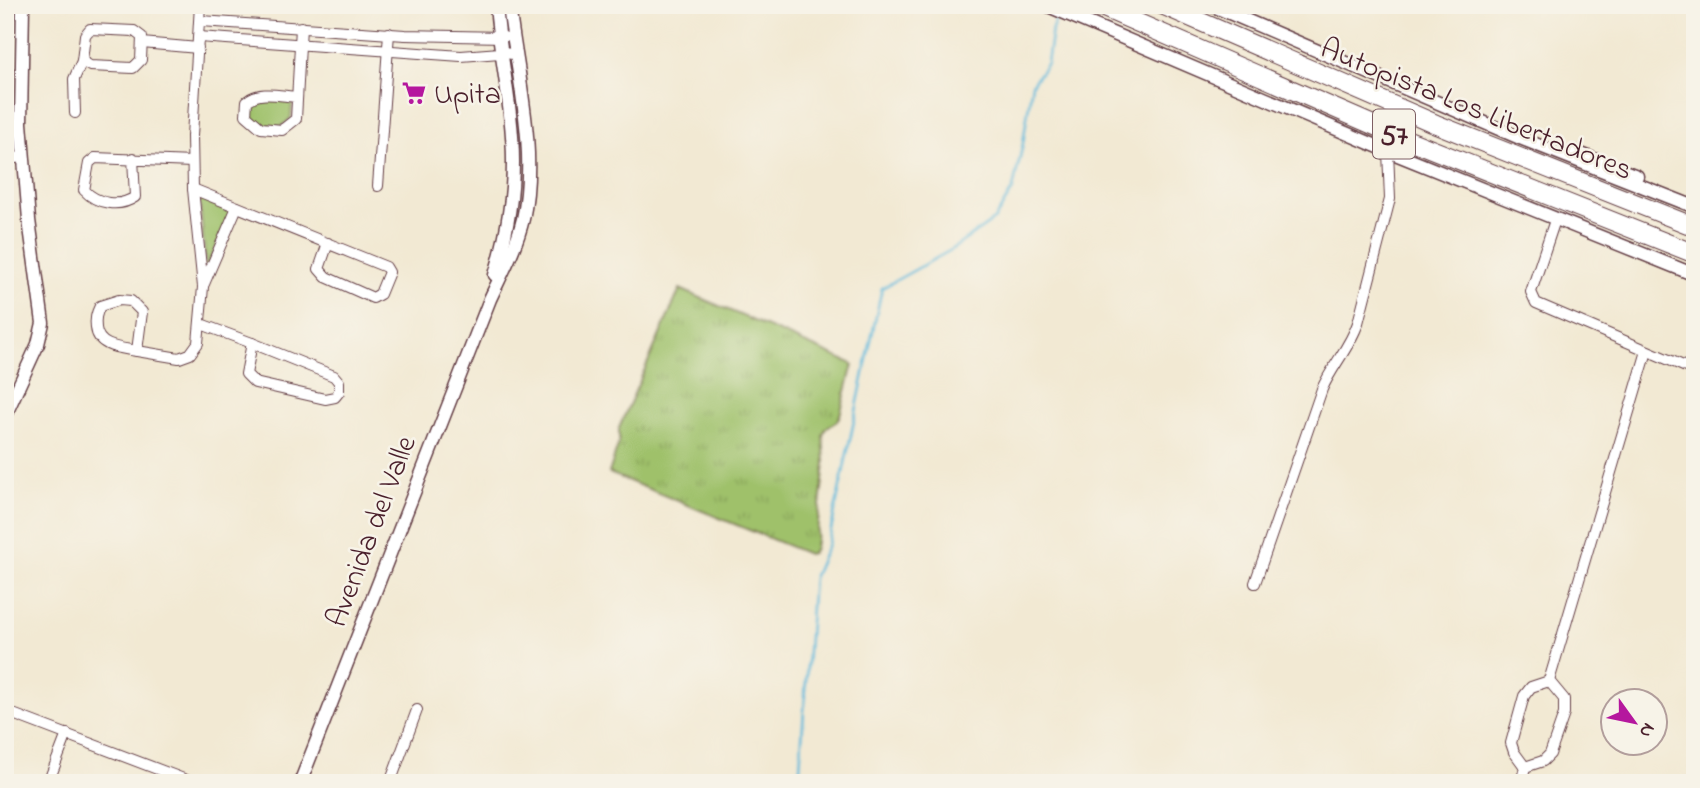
<svg xmlns="http://www.w3.org/2000/svg" width="1700" height="788" font-family="'Indie Flower',sans-serif">
<style>
.grass{fill:url(#grass-tufts);stroke:#74704a;stroke-width:2}
.park{fill:#9fc16a;stroke:#74704a;stroke-width:2}
.lines{fill:none;stroke-linecap:round;stroke-linejoin:round}
.stream{stroke:#5eb9dc;stroke-width:2.5}
.minor-casing{stroke:#633d44;stroke-width:12}
.tertiary-casing{stroke:#633d44;stroke-width:15}
.motorway-casing{stroke:#633d44;stroke-width:20}
.minor{stroke:#fff;stroke-width:10}
.tertiary{stroke:#fff;stroke-width:12}
.motorway{stroke:#fff;stroke-width:18}
.labels{text-anchor:middle;stroke-width:5;stroke-linejoin:round;paint-order:stroke}
.shield{fill:#f7f3e8;stroke:#7e5f64;stroke-width:2}
.shield-label{font-size:28px;font-weight:bold;fill:#4a1f2b}
.poi-label{font-size:30px;fill:#4a1f2b;stroke:#f7f3e8;text-anchor:start}
.street-label{font-size:30px;fill:#4a1f2b;stroke:#f7f3e8}
</style>
<defs>
<pattern id="grass-tufts" width="24" height="20" patternUnits="userSpaceOnUse" patternTransform="scale(1.75)"><rect width="24" height="20" fill="#9fc16a"/><path d="M3 7l-1-3M5 7V3M7 7l1-3M15 17l-1-3M17 17v-4M19 17l1-3" fill="none" stroke="#8aa55c"/></pattern>
</defs>
<rect width="100%" height="100%" fill="#f7f3e8"/>
<filter id="ink" filterUnits="userSpaceOnUse"><feTurbulence type="fractalNoise" baseFrequency=".0143" numOctaves="2"/><feDisplacementMap in="SourceGraphic" scale="14" xChannelSelector="R" yChannelSelector="G"/><feConvolveMatrix kernelMatrix="1 2 1 2 8 2 1 2 1" color-interpolation-filters="sRGB"/></filter>
<filter id="wash" filterUnits="userSpaceOnUse"><feTurbulence type="fractalNoise" baseFrequency=".00686" numOctaves="4" result="noise"/><feDisplacementMap in="SourceGraphic" scale="28" xChannelSelector="R" yChannelSelector="G"/><feGaussianBlur stdDeviation="1.57" result="paint"/><feColorMatrix in="noise" values="0 0 0 0 0 0 0 0 0 0 0 0 0 0 0 0 0 1.4 0 .05"/><feComposite in="paint" operator="in"/></filter>
<g filter="url(#wash)">
<rect width="100%" height="100%" fill="#f2e9d3"/>
<polygon class="grass" points="680,289 853,364 840,415 837,421 826,428 823,435 825,463 815,548 812,553 808,554 609,473 619,442 619,428"/>
<g class="park">
<polygon points="260,97 290,101 292,105 291,118 281,127 263,126 251,118 248,103"/>
<polygon points="199,195 233,209 206,269"/>
</g>
<g class="lines">
<polyline class="stream" points="799,783 813,578 828,544 882,288 951,250 995,219 1013,189 1023,143 1032,84 1047,63 1052,29 1057,15"/>
</g>
</g>
<g filter="url(#ink)">
<g class="lines">
<g class="minor-casing">
<g id="minor">
<polyline points="201,21 405,35 504,37"/>
<polygon points="90,29 134,31 142,37 141,60 133,68 90,66 82,61 85,35"/>
<polyline points="199,37 461,56 500,53 515,54"/>
<polyline points="142,43 198,48"/>
<path d="M297 97C280 96 260 90 247 101L246 115 261 128 282 130 296 119 301 27"/>
<polyline points="75,113 74,79 82,61"/>
<path d="M133 158 135 197C119 208 97 204 84 190L89 163 95 158 192 162"/>
<polyline points="5,159 24,157"/>
<polyline points="378,186 389,33"/>
<polyline points="193,189 386,267 389,272 380,294 373,298 326,277 319,269 328,243"/>
<polyline points="1555,220 1531,292 1536,303 1695,371"/>
<polyline points="204,284 237,207"/>
<path d="M119 300 131 301 142 312 137 351C122 348 98 348 96 328 95 319 96 314 100 306Z"/>
<polyline points="201,324 252,343"/>
<polygon points="252,343 334,376 339,382 339,392 335,397 325,399 255,383 246,374"/>
<polyline points="137,351 179,358 190,354 198,343 203,287 193,189 192,136 200,5"/>
<path d="M1255 583 1322 389C1332 366 1350 347 1358 323L1390 199 1388 151"/>
<polyline points="1549,681 1647,351"/>
<polyline points="5,711 194,783"/>
<polyline points="1525,767 1543,761 1550,754 1564,714 1564,699 1549,681"/>
<polyline points="1525,767 1514,752 1511,743 1524,696 1531,687 1549,681"/>
<polyline points="48,783 67,734"/>
<polyline points="390,783 417,710"/>
<polyline points="1521,783 1525,767"/>
</g>
</g>
<g class="tertiary-casing">
<g id="tertiary">
<polyline points="1046,5 1388,151 1695,275"/>
<polyline points="1211,5 1520,138 1695,207"/>
<polyline points="1576,152 1637,176"/>
<path d="M495 275C506 238 513 201 513 162 513 110 500 58 496 5"/>
<polyline points="5,416 38,344 43,323 29,220 21,123 23,5"/>
<path d="M300 783 490 299C502 273 516 248 523 219 538 151 517 74 509 5"/>
</g>
</g>
<g class="motorway-casing">
<g id="motorway">
<polyline points="1097,5 1396,135 1695,254"/>
<polyline points="1162,5 1436,124 1695,227"/>
</g>
</g>
<use href="#minor" class="minor"/>
<use href="#tertiary" class="tertiary"/>
<use href="#motorway" class="motorway"/>
</g>
</g>
<defs>
<g id="supermarket-bare" transform="scale(1.89)"><path d="M-6-5.5h2.5l.6 2H6L4.5 2H-2.5L-4.4-4H-6ZM-1.5 3.2a1.3 1.3 0 1 0 .1 0ZM3 3.2a1.3 1.3 0 1 0 .1 0Z" fill="#b5179e" stroke="#f7f3e8" stroke-width="2.5" paint-order="stroke"/></g>
</defs>
<g fill-rule="evenodd">
<use href="#supermarket-bare" x="414" y="93"/>
</g>
<g class="labels">
<rect class="shield" x="1373" y="109.5" width="42" height="49" rx="5"/>
<g class="shield-label">
<text x="1394" y="144">57</text>
</g>
<g class="poi-label">
<text x="434" y="103">Upita</text>
</g>
<g class="street-label">
<text transform="translate(1477 108) rotate(22)" y="10">Autopista Los Libertadores</text>
<text transform="translate(370 531) rotate(-69)" y="10">Avenida del Valle</text>
</g>
</g>
<rect width="1700" height="788" fill="none" stroke="#f7f3e8" stroke-width="28"/>
<g transform="translate(1634 722) rotate(123)"><circle r="33" fill="#f7f3e8" stroke="#b29e9c" stroke-width="2"/>
<path d="M0-5L12 26L0 18L-12 26Z" fill="#b5179e"/>
<text y="-10" font-size="19" font-weight="bold" text-anchor="middle" fill="#4a1f2b">N</text>
</g>
</svg>
